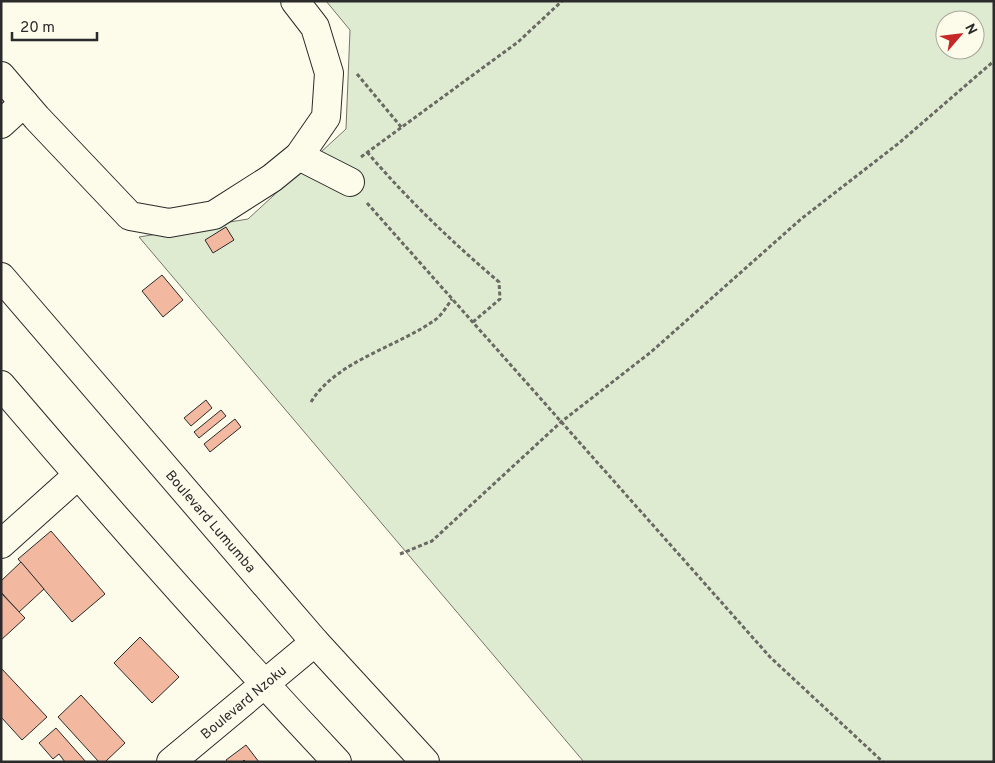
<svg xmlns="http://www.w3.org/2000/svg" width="995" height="763" font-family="Overpass,sans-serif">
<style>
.green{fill:#deebd1;stroke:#74746e;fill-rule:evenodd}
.building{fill:#f2b8a0;stroke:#2b2b2b}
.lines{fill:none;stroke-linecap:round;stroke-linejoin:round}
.minor-casing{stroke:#2b2b2b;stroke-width:30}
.highway-casing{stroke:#2b2b2b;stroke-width:30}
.path{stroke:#6a6964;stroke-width:3;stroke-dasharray:4 2.5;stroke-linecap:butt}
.minor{stroke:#fdfbea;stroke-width:28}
.highway{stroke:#fdfbea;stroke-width:28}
.labels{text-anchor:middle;stroke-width:4;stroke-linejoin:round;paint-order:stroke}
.street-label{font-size:14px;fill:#2b2b2b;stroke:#fdfbea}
</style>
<rect width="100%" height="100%" fill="#fdfbea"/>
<path class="green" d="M326 1H994V762H584L139 237 248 219 346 129 350 30ZM945 20H975V50H945Z"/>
<g class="building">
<polygon points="226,227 234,240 213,253 205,240"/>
<polygon points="162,275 183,300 163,317 142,291"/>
<polygon points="206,400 212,408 191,426 184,418"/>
<polygon points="221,410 226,416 199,438 194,432"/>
<polygon points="235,419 241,427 210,452 204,444"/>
<polygon points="51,531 105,594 72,622 18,559"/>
<polygon points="21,562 44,589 19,612 1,592 1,581"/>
<polygon points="1,593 25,618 1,640"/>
<polygon points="140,637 179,677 152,703 114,663"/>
<polygon points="1,668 47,717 22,740 1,717"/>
<polygon points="81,695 125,743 105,762 99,762 58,717"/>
<polygon points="56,728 86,762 65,762 59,754 53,759 39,743"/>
<polygon points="246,745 259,762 246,762 244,760 242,762 227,762 226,760"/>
</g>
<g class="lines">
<g class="minor-casing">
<g id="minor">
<polyline points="1,76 37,118 130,216 169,223 214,215 272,178 299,156 326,117 329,73 315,27 295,1"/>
<polyline points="1,124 24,103"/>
<polyline points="299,156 350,182"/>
<polyline points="1,544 78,475"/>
<path id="s1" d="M171 762 315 642"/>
</g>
</g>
<g class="highway-casing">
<g id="highway">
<path id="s2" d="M1 277 315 642 425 762"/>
<path d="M1 385C110 513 222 639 337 762"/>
</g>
</g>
<g class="path">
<polyline points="357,74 402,128"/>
<path d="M367 152C408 200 452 242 499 282L500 299 473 322"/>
<polyline points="361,157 518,42 562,1"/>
<polyline points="367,203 770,657 883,762"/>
<path d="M311 402C336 361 397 347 435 320 442 315 447 306 452 299"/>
<polyline points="400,554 432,541 561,422 651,352 801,219 899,143 994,61"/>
</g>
<use href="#minor" class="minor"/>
<use href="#highway" class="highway"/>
</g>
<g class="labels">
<g class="street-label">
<text dy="5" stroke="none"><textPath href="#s2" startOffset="322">Boulevard Lumumba</textPath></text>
<text dy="5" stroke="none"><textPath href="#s1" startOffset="94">Boulevard Nzoku</textPath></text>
</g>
</g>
<rect width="995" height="763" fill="none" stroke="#2b2b2b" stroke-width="5"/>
<g transform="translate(960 35) rotate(62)"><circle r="24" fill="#fdfbea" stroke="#a9a89e"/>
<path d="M0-4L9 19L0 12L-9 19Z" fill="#c62828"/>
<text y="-8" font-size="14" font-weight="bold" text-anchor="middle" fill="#2b2b2b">N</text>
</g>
<path d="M12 32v8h85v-8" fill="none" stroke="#2b2b2b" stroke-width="2.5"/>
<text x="20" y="32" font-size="15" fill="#2b2b2b" stroke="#fdfbea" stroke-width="4" paint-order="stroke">20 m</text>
</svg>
